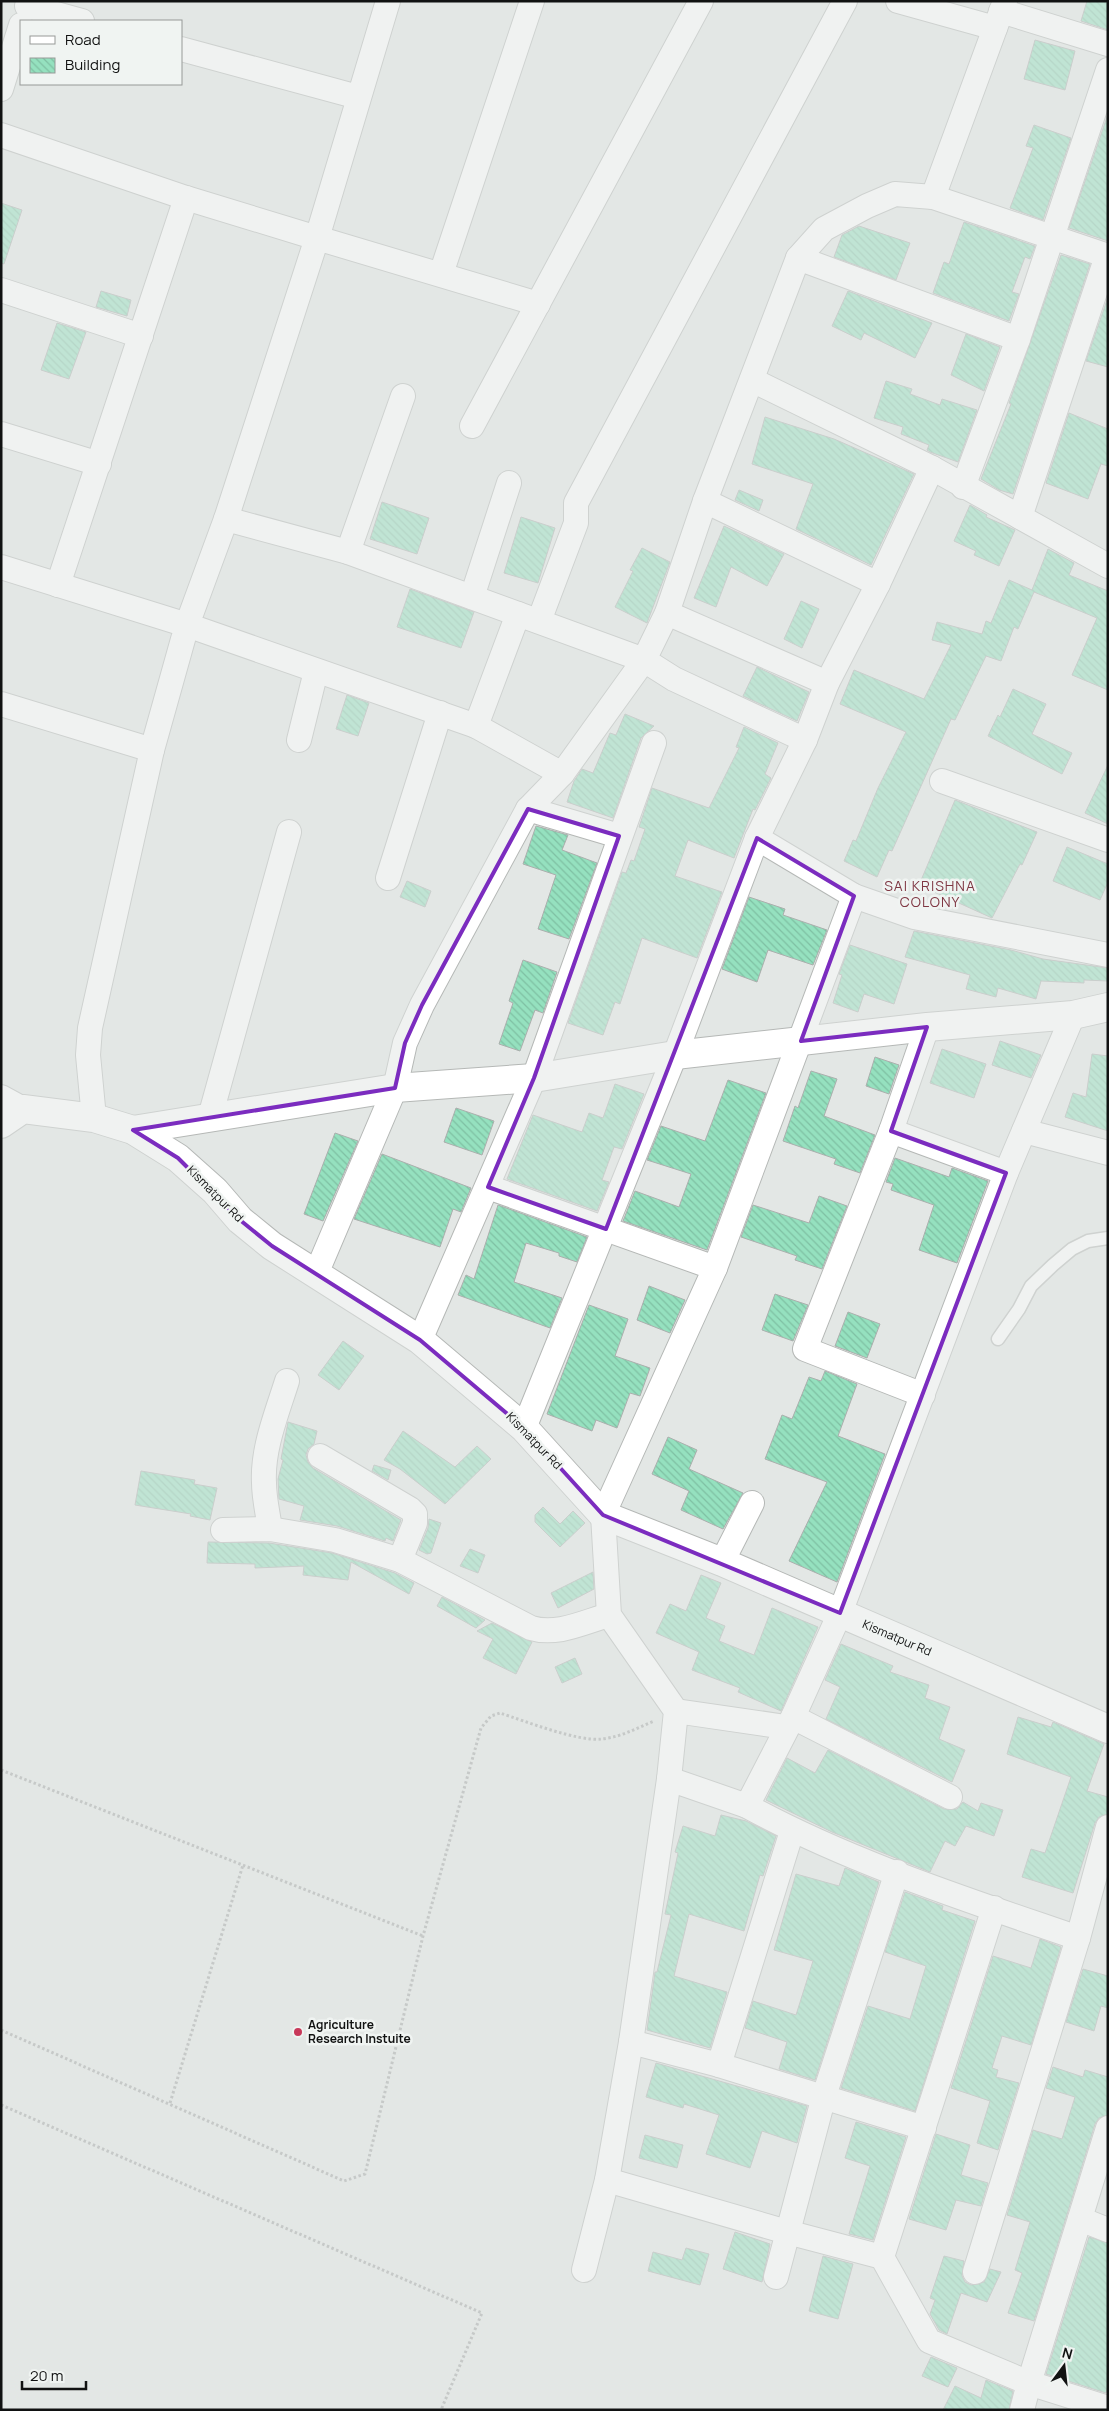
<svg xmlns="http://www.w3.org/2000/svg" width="1109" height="2411" font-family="Manrope,sans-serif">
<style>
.building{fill:url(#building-back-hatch);stroke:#abafad}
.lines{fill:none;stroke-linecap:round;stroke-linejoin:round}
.service-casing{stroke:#b5b8b6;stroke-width:15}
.minor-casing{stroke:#b5b8b6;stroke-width:26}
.tertiary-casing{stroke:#b5b8b6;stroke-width:30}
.path{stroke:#a2a5a4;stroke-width:3;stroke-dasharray:2.5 2.5;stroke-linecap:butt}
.service{stroke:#fff;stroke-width:12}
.minor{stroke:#fff;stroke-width:24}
.tertiary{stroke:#fff;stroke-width:28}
.marked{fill:none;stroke:#7b2cbf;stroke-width:4;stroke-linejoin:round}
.poi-dot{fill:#c8395a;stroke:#f0f4f2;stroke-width:2}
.labels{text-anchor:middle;stroke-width:5;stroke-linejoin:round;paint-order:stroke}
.street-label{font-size:12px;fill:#111212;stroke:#f0f4f2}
.poi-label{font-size:12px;font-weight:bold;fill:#111212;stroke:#f0f4f2;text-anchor:start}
.neighbourhood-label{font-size:14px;letter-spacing:1px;fill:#7f3743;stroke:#f0f4f2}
</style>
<defs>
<pattern id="building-back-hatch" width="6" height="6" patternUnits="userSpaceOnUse" patternTransform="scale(1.25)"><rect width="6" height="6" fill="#95e1bf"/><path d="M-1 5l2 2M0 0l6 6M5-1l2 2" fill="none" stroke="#7fc0a3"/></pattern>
</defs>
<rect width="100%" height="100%" fill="#e3e7e5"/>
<g class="building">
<polygon points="1087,1 1108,1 1108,30 1081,21"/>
<polygon points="1035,40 1075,51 1065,90 1024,79"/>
<polygon points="1108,114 1108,241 1069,228"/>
<polygon points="1034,125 1071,138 1043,220 1010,208 1033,148 1026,146"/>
<polygon points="1,203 22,210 4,264 1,263"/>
<polygon points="964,222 1035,246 1030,259 1025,257 1012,292 1019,294 1009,321 933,293 944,262 949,264"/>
<polygon points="859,226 910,243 896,280 834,257 842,235"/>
<polygon points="1061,255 1090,264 1013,494 999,490 981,479 1011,404 1009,403"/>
<polygon points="101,291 131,300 127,316 96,307"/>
<polygon points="848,291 932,323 915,358 864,333 861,340 832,326"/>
<polygon points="1108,297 1108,367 1086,361"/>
<polygon points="57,323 86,332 69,379 41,370"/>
<polygon points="966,334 1000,347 984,391 951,375"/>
<polygon points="886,381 912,389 910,394 940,405 942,399 977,410 958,462 930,452 927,450 929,445 901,434 903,427 874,418"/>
<polygon points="1069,413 1108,429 1108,466 1101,464 1088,499 1046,483"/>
<polygon points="765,417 834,439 914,474 871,565 796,529 813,484 752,464"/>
<polygon points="739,490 763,500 759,511 735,500"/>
<polygon points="382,502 429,518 417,554 370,539"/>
<polygon points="970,505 987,515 986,517 1015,530 999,566 974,555 976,551 954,541"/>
<polygon points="521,517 555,528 538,583 504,573"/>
<polygon points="724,526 784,554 767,586 731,567 716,607 694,598"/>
<polygon points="642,548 670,562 647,623 615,607 633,571 630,570"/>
<polygon points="1048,549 1074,563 1069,575 1108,591 1108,690 1072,675 1097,618 1034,592 1018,629 1014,627 1001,661 986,656 955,720 951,719 892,851 889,850 877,877 844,861 853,840 856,841 878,788 906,732 840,704 854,670 924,699 951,645 932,640 937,622 982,634 986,621 991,623 1009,580 1032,590"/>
<polygon points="410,589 474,612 461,648 397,627"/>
<polygon points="801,601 819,609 802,648 784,639"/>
<polygon points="757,667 809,692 797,721 743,696"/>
<polygon points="1013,689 1046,704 1032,734 1072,753 1062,774 988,736 998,715 1000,717"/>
<polygon points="347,695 369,703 358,736 336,729"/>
<polygon points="625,714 654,726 641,738 613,818 567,802 574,781 582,769 593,773 610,733 616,735"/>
<polygon points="744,727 778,743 765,774 771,778 755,810 753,809 734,858 688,840 675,876 722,892 697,958 642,938 620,1004 615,1002 603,1035 568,1023 622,872 626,873 631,860 634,861 645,829 639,827 652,788 709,808 739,748 736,747"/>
<polygon points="1108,765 1108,824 1085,813"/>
<polygon points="955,800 1037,832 1022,865 1020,864 992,918 919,885"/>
<polygon points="536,826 568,835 562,850 597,863 569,939 538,929 556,875 523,864"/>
<polygon points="1067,847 1108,864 1108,882 1100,900 1053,881"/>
<polygon points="407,881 431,891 425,907 400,897"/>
<polygon points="749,897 785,909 783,915 827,930 813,965 768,950 757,982 722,969"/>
<polygon points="914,931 1011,950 1043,959 1108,968 1108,981 1084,980 1084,983 1041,981 1036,999 998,988 996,997 966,989 970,975 905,957"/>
<polygon points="850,945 907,964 894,1004 864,994 858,1012 833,1003 842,975 839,974"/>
<polygon points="523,960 557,972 543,1013 535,1010 520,1051 499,1044 513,1003 509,1001"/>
<polygon points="1000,1041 1041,1055 1031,1078 992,1065"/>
<polygon points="942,1049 986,1064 974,1098 930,1083"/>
<polygon points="1092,1054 1108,1056 1108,1131 1065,1117 1073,1093 1086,1097"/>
<polygon points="875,1057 899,1065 889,1094 866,1086"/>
<polygon points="811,1071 837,1079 824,1116 875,1135 860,1173 834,1164 836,1159 783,1141 795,1106 798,1108"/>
<polygon points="728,1080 766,1093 707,1250 623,1221 635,1191 679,1207 691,1174 647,1160 661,1126 705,1141"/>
<polygon points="615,1084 644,1094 622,1149 614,1147 602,1180 609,1182 597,1211 507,1179 533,1115 582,1132 589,1113 603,1118"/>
<polygon points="456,1108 494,1121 482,1155 444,1142"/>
<polygon points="335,1133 358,1141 323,1221 304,1214"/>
<polygon points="382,1154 471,1188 461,1212 453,1209 440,1247 354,1219"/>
<polygon points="895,1158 949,1177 952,1168 988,1181 957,1263 919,1250 934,1205 891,1190 893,1184 886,1182"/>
<polygon points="819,1196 847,1206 822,1269 795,1260 797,1256 741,1237 753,1205 809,1223"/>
<polygon points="498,1205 587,1237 577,1262 559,1256 559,1253 526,1243 514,1282 562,1298 550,1328 458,1295 466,1275 474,1279"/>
<polygon points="649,1286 685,1300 670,1333 637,1320"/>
<polygon points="775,1294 808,1305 793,1341 762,1330"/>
<polygon points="589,1305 628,1319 615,1356 650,1368 640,1396 630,1393 617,1428 596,1420 592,1431 547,1414"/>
<polygon points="848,1312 880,1324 867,1358 835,1346"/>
<polygon points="343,1341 364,1356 339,1390 318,1375"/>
<polygon points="825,1371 857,1384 838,1436 885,1454 837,1582 789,1561 827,1482 765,1459 782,1415 792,1419 809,1377 821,1381"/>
<polygon points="288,1422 317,1431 314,1444 308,1449 306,1455 308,1462 313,1468 401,1520 393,1541 386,1538 385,1541 337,1526 300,1520 304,1506 279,1499 278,1479 283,1460 281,1459"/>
<polygon points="403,1431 455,1467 477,1446 491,1459 445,1504 400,1469 384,1460"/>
<polygon points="668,1437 697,1450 689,1469 743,1493 723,1529 681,1510 689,1491 652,1474"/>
<polygon points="374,1465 391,1470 388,1480 372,1471"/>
<polygon points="141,1471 195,1480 194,1484 217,1488 210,1520 190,1516 191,1514 135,1505"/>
<polygon points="543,1507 560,1524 573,1511 585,1523 560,1547 535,1522 535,1515"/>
<polygon points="429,1519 441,1523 431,1553 427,1554 419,1550 428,1528"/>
<polygon points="208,1542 269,1543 332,1553 395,1573 414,1583 409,1594 351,1562 348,1580 303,1575 304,1566 255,1568 255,1564 207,1563"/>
<polygon points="470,1549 485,1555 478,1573 460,1566"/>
<polygon points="593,1572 594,1589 558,1608 551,1593"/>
<polygon points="701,1575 721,1583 706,1618 725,1626 719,1641 754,1655 772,1608 818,1627 781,1711 738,1692 740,1688 692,1670 699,1652 656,1633 670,1604 686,1611"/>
<polygon points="442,1597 485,1620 476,1628 437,1606"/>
<polygon points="492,1623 532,1642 516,1674 483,1658 493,1639 477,1631"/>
<polygon points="841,1644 893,1666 890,1672 929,1685 925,1698 950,1707 939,1739 965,1750 952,1782 826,1719 840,1687 825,1680"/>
<polygon points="575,1658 582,1674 562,1683 555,1667"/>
<polygon points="1018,1717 1051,1727 1053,1722 1104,1744 1087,1791 1108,1797 1108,1814 1099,1817 1095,1823 1073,1893 1022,1877 1031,1849 1045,1853 1071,1777 1007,1754"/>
<polygon points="828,1750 944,1809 957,1809 963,1802 978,1811 981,1803 1003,1810 994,1836 966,1826 955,1846 945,1841 930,1872 832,1832 766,1800 787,1758 815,1773"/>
<polygon points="721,1815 746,1821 776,1836 763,1876 760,1875 744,1931 689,1914 674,1976 727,1992 710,2048 647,2030 655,1972 657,1972 671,1915 665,1914 678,1853 675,1852 683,1826 715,1836"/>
<polygon points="845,1868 879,1882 815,2080 779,2069 787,2042 745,2028 753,2001 796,2015 813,1961 774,1950 796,1874 839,1886"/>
<polygon points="905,1892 943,1906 942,1910 975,1921 915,2111 841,2088 868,2006 910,2019 926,1966 885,1952"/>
<polygon points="1040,1939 1061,1947 1031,2045 1002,2036 992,2068 998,2070 996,2077 1019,2083 998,2150 977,2143 990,2101 951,2088 993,1956 1031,1968"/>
<polygon points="1083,1969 1108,1976 1108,2008 1101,2006 1094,2031 1066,2022"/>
<polygon points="656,2063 807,2106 797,2143 762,2131 750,2168 706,2154 719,2115 684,2104 683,2108 646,2097"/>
<polygon points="1053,2067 1083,2077 1085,2070 1108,2077 1108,2115 1099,2118 1095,2124 1034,2321 1008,2313 1022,2273 1015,2270 1030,2222 1007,2215 1033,2130 1062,2139 1075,2097 1046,2088"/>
<polygon points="856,2122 906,2137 873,2240 849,2234 870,2166 845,2158"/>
<polygon points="936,2134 970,2145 961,2175 988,2183 981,2206 956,2200 946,2230 909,2219"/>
<polygon points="645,2135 683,2145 677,2168 639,2158"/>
<polygon points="735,2232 770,2244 762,2282 723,2269"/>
<polygon points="1089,2237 1108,2243 1108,2386 1106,2393 1046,2374"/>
<polygon points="686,2248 709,2254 700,2285 648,2271 653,2252 682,2260"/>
<polygon points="823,2256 853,2264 838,2319 809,2311"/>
<polygon points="944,2256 964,2261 962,2276 965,2282 971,2285 984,2282 990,2269 1001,2272 987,2302 961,2293 947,2334 939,2330 930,2314 935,2300 930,2298"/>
<polygon points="931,2357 957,2368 948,2387 922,2376"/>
<polygon points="986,2380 1013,2391 1009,2410 943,2410 955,2386 981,2398"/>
</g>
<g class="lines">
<g class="service-casing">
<polyline id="service" points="998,1339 1019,1309 1031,1286 1053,1265 1072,1249 1088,1241 1108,1238"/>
</g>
<g class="minor-casing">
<g id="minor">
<polyline points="898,1 995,28"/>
<polyline points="27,6 82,21"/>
<polyline points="1001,11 1108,44"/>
<polyline points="181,49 358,97"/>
<polyline points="1,89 21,25"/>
<polyline points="1,135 186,198 317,238 388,1"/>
<polyline points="933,197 1005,1"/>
<polyline points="798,258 1018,339"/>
<polyline points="441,274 532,1"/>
<polyline points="1,290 141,336"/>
<polyline points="752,380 932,468 1108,566"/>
<polyline points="472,426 701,1"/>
<polyline points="1,434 99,464"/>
<polyline points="963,487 1018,339 1108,70"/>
<polyline points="705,501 878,584"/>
<polyline points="1020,517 1107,256"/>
<polygon points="226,519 348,552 644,660 562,774 476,726 187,625"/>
<polyline points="226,519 317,238 538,304"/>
<polyline points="348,552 403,396"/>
<polyline points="1,567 187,625 152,750 90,1028 88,1055 94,1118"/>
<polyline points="58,585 186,198"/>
<polyline points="472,597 509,483"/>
<polyline points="667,613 827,683"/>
<polyline points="539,621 576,523 576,503 845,1"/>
<polyline points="1,704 152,750"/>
<polyline points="476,726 518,614"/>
<polyline points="299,740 316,671"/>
<polyline points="805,740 674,679 644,660 667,613 705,501 798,258 824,229 867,206 895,194 933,197 1108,256"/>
<polyline points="562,774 528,809 619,836"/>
<polyline points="942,781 1108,840"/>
<polyline points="757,838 854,896 914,917 1108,955"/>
<polyline points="388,878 440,713"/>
<polyline points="854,896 715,1268 603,1515 609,1615 676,1711 669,1779 631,2042 607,2180 787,2232 882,2257 929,2341 1029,2383 1022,2410"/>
<polyline points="1,1097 23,1109"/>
<polyline points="210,1117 289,832"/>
<polyline points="891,1131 1006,1173"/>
<polyline points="1024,1131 1108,1153"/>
<polyline points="488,1187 715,1268"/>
<polyline points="316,1274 395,1088 405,1043 422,1005 528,809"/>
<polyline points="420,1340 534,1078 654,743"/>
<polyline points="923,1395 805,1349 891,1131 927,1027"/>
<polyline points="524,1428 675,1055 757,838 805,740 827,683 878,584 932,468"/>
<polyline points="320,1456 410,1509 415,1514 415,1523 400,1560"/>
<path d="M270 1529C268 1514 264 1498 264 1483 262 1449 277 1413 287 1381"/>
<path d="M223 1530 270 1529 335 1540 400 1560 531 1628C557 1636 584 1622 609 1615"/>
<polyline points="722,1562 752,1503"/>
<polyline points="676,1711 786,1727"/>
<polyline points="793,1717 840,1613 1006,1173 1073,1015"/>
<polyline points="669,1779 747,1806"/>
<path d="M950 1797 793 1717 747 1806C849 1862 968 1900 1078 1938"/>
<polyline points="792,1831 719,2065 924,2128"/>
<polyline points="631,2042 719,2065"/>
<polyline points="1108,2128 1029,2383 1108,2408"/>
<polyline points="1080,2219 1108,2230"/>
<polyline points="882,2257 994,1908"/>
<polyline points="584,2270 607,2180"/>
<polyline points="975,2272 1078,1938 1108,1827"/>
<polyline points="776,2277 824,2096 897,1872"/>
</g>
</g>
<g class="tertiary-casing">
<g id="tertiary">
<polyline points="1,1124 23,1109 94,1118 133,1130 178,1158 215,1191 240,1220 272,1246 420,1340 524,1428 603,1515 722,1562 1108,1729"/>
<polyline points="133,1130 395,1088 534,1078 675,1055 927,1027 1073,1015 1108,1007"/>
</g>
</g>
<g class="path">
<polyline points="1,1770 423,1936"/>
<path d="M1 2030 344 2181 365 2174 423 1936 481 1728 491 1716 500 1713C525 1721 578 1742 602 1739 621 1737 637 1728 654 1721"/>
<polyline points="170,2103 243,1865"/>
<polyline points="1,2105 482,2313 441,2410"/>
</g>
<use href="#service" class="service"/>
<use href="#minor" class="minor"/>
<use href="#tertiary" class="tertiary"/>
</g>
<path d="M0 0H1109V2411H0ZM528 809 619 836 534 1078 488 1187 606 1229 757 838 854 896 801 1041 927 1027 891 1131 1006 1173 840 1613 603 1515 524 1428 420 1340 272 1246 240 1220 178 1158 133 1130 395 1088 405 1043 422 1005Z" fill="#e3e7e5" fill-opacity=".55" fill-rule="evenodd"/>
<path class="marked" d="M528 809 619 836 534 1078 488 1187 606 1229 757 838 854 896 801 1041 927 1027 891 1131 1006 1173 840 1613 603 1515 524 1428 420 1340 272 1246 240 1220 178 1158 133 1130 395 1088 405 1043 422 1005Z"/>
<circle class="poi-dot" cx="298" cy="2032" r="5"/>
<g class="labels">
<g class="street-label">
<text transform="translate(215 1194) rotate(45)" y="4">Kismatpur Rd</text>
<text transform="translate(534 1441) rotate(46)" y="4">Kismatpur Rd</text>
<text transform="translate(897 1638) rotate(23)" y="4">Kismatpur Rd</text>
</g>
<g class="poi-label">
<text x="308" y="2029">Agriculture<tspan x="308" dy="14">Research Instuite</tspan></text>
</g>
<g class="neighbourhood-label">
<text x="930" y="891">SAI KRISHNA<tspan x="930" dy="16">COLONY</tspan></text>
</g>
</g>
<rect width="1109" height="2411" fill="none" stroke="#111212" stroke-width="5"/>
<rect x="20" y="20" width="162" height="65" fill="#f0f4f2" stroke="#979a98"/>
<rect x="30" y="36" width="25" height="8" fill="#ffffff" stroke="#979a98"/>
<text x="65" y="45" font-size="15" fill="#111212">Road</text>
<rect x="30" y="58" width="25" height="15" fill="url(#building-back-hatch)" stroke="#979a98"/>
<text x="65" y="70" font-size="15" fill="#111212">Building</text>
<g transform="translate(1064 2366) rotate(15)" stroke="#f0f4f2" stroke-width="4" paint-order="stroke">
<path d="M0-4L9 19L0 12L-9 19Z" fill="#111212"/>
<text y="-8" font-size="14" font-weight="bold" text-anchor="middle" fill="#111212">N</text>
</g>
<path d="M22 2381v8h64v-8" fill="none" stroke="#111212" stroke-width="2.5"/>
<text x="30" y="2381" font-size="15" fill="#111212" stroke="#f0f4f2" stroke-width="4" paint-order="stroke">20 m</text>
</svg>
